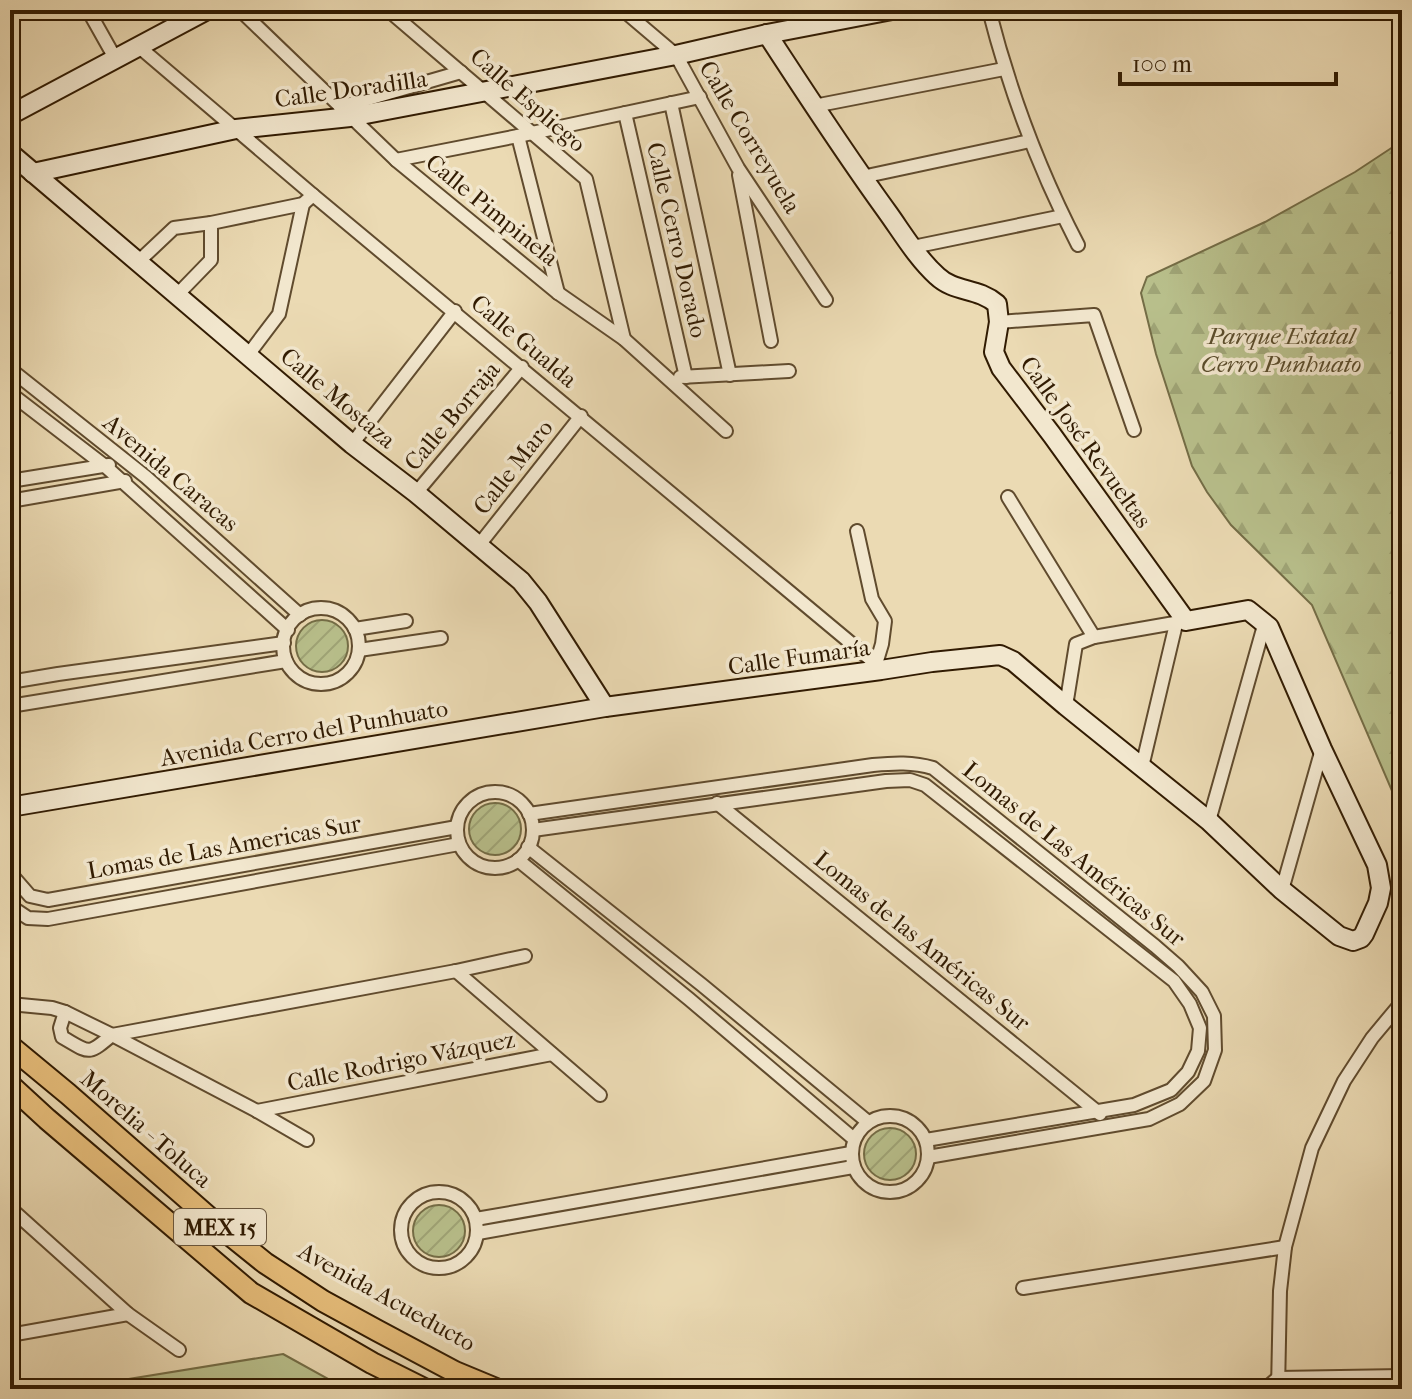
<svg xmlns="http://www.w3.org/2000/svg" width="1412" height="1399" font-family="'IM FELL French Canon',serif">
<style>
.forest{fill:url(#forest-firs);stroke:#746d46;stroke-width:2}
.garden{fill:url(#garden-furrows);stroke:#746d46;stroke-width:2}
.pitch{fill:#b8bf8b;stroke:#746d46;stroke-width:2}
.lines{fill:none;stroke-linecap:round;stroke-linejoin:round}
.street-casing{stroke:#604b2e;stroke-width:16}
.secondary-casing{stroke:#311b02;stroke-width:22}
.primary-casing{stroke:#311b02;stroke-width:24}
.street{stroke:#f2e7ce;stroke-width:12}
.secondary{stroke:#f2e7ce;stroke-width:18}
.primary{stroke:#e6bd7a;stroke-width:20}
.labels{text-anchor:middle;stroke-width:7;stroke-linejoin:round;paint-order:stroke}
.shield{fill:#f2e7ce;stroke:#6b583f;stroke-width:2}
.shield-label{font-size:22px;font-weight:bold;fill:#311b02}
.street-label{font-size:24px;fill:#311b02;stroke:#f2e7ce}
.park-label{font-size:24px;font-style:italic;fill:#5a4c2b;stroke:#f2e7ce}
</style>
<defs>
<pattern id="forest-firs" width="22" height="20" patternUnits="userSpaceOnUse" patternTransform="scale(2)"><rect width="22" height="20" fill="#b8bf8b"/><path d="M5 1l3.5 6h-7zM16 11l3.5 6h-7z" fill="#9fa476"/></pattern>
<pattern id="garden-furrows" width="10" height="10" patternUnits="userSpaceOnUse" patternTransform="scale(2)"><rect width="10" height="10" fill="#b8bf8b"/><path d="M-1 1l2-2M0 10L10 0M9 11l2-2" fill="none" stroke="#9fa476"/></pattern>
</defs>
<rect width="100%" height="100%" fill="#ebdab3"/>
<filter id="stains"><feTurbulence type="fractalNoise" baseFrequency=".0025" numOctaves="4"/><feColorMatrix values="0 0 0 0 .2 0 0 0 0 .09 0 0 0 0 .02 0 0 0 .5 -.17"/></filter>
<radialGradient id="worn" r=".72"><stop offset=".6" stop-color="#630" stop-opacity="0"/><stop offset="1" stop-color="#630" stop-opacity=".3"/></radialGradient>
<polygon class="forest" points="1402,141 1402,814 1312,605 1231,525 1207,492 1192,466 1156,354 1141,293 1147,277 1265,222 1355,172"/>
<g class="garden">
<circle cx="322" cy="646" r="26"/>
<circle cx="495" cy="829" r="26"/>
<circle cx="890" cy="1154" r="26"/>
<circle cx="439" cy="1231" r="26"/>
</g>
<polygon class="pitch" points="283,1354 341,1386 341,1389 67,1389"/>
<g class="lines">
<g class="street-casing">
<g id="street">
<polyline points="88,10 115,58"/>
<polyline points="240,10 396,160 558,293 624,339 726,431"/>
<polyline points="388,10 586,179 624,339"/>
<polyline points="623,10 676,55 738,168 826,300"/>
<path d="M989 10C1010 92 1039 170 1078 245"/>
<polyline points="138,46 313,195 876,664 881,670"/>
<polyline points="671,103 730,375"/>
<polyline points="814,106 1004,69"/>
<polyline points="340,107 461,72"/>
<polyline points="625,113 686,377"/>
<polyline points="518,136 558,293"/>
<polyline points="396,160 518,136 700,97"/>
<polyline points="739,175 771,341"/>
<polyline points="862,177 1030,141"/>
<polyline points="913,247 1063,216"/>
<polyline points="139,261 174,228 211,223 303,204 313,195"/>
<polyline points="177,295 211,260 211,223"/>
<polyline points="999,322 1094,315 1134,430"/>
<polyline points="248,355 279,314 303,204"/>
<polyline points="10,369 146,477 300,615"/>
<polyline points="680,377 789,371"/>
<polyline points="10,393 105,466 288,630"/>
<polyline points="352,444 455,311"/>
<polyline points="10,481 109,465"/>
<polyline points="416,493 522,367"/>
<polyline points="1008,497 1094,637"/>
<polyline points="10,501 125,481"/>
<polyline points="857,531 872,599 885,621 882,644 876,664"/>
<polyline points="479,545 581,416"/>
<circle cx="321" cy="646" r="38"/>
<polyline points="355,629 406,621"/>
<polyline points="359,650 441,638"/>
<polyline points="10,682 58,674 284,643"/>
<polyline points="10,706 286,661"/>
<polyline points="1066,706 1076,644 1094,637 1186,621"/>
<polyline points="1142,767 1176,624"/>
<circle cx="495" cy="830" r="38"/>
<polyline points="717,803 1100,1114"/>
<path d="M529 814 873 765C894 763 913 762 933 768L1155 946 1178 966 1202 992 1214 1016 1215 1050 1204 1081 1180 1104 1149 1119 928 1157"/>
<polyline points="1209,821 1265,622"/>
<polyline points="533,830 886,781 910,780 925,785 1174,981 1190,1004 1200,1028 1198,1051 1188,1072 1171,1090 1134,1105 926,1140"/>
<polyline points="528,847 702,985 868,1122"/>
<polyline points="518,860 689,999 854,1139"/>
<polyline points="10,873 30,896 48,900 457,827"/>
<polyline points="1282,890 1322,749"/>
<polyline points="10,906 28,918 48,919 459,844"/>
<polyline points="456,971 600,1095"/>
<polyline points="10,1004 52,1008 65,1012 112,1035 257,1111 307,1140"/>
<path d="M65 1012 60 1028 62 1037C90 1053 87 1056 112 1035L456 971 525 956"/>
<polyline points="257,1111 552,1054"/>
<circle cx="890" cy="1154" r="38"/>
<circle cx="439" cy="1230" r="38"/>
<polyline points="10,1208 128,1314 179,1350"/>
<polyline points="476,1219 851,1153"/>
<polyline points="478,1233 853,1167"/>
<polyline points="1023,1288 1285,1247"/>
<polyline points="10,1335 128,1314"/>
<polyline points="1265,1389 1278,1378 1402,1376"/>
<polyline points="1278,1389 1280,1291 1285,1247 1312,1148 1344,1081 1372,1038 1402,1002"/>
</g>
</g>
<g class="secondary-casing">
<g id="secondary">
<polyline points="10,115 207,10"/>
<polyline points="10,153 352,444 416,493 521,581 538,602 605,707"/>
<polyline points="33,173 236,129 350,117 676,55 767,34 892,10"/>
<path d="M10 807 605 707 881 670 932 662 1000 655 1013 661 1066 706 1209 821 1282 890 1339 936 1353 941 1361 938 1364 934 1378 903 1381 888 1377 865 1322 749 1269 627 1248 610 1186 621 1052 435 1001 368 994 352 999 322 997 304C977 287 955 293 937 276 918 259 903 234 888 213 845 154 806 94 767 34"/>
</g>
</g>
<g class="primary-casing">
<g id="primary">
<polyline points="10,1046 68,1094 214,1222 265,1263 323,1301 378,1331 455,1372 496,1389"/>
<polyline points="10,1085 47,1119 251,1293 372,1363 424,1389"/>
</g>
</g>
<use href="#street" class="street"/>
<use href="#secondary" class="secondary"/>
<use href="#primary" class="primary"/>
</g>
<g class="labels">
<rect class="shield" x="174" y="1209" width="92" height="36" rx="6"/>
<g class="shield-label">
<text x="220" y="1235">MEX 15</text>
</g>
<g class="street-label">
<text transform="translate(351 89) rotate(-8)" y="8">Calle Doradilla</text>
<text transform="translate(528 100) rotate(41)" y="8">Calle Espliego</text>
<text transform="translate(750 137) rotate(59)" y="8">Calle Correyuela</text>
<text transform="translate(492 210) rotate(39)" y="8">Calle Pimpinela</text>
<text transform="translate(677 240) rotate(77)" y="8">Calle Cerro Dorado</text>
<text transform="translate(524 341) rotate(40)" y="8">Calle Gualda</text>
<text transform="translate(338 398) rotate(40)" y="8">Calle Mostaza</text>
<text transform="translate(452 416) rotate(-50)" y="8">Calle Borraja</text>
<text transform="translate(1086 442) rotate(54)" y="8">Calle José Revueltas</text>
<text transform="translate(513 467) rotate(-52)" y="8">Calle Maro</text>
<text transform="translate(171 473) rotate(40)" y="8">Avenida Caracas</text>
<text transform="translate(799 657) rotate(-8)" y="8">Calle Fumaría</text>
<text transform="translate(304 733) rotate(-10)" y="8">Avenida Cerro del Punhuato</text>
<text transform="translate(224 847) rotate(-10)" y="8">Lomas de Las Americas Sur</text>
<text transform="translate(1074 854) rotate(39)" y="8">Lomas de Las Américas Sur</text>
<text transform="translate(922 941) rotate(39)" y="8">Lomas de las Américas Sur</text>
<text transform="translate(401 1061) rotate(-11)" y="8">Calle Rodrigo Vázquez</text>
<text transform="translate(146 1129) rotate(41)" y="8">Morelia - Toluca</text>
<text transform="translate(387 1297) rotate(29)" y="8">Avenida Acueducto</text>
</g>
<g class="park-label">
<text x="1281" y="344">Parque Estatal<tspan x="1281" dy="28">Cerro Punhuato</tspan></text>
</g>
</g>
<rect width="1412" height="1399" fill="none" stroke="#ebdab3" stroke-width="40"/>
<rect x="12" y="12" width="1388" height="1375" fill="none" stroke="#311b02" stroke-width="4"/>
<rect x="20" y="20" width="1372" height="1359" fill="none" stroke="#311b02" stroke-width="2"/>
<path d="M1120 72v12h216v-12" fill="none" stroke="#311b02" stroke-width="4"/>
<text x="1132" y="72" font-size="24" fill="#311b02" stroke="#f2e7ce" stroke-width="6" paint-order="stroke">100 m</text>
<rect width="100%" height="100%" filter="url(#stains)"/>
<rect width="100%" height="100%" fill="url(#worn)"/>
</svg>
